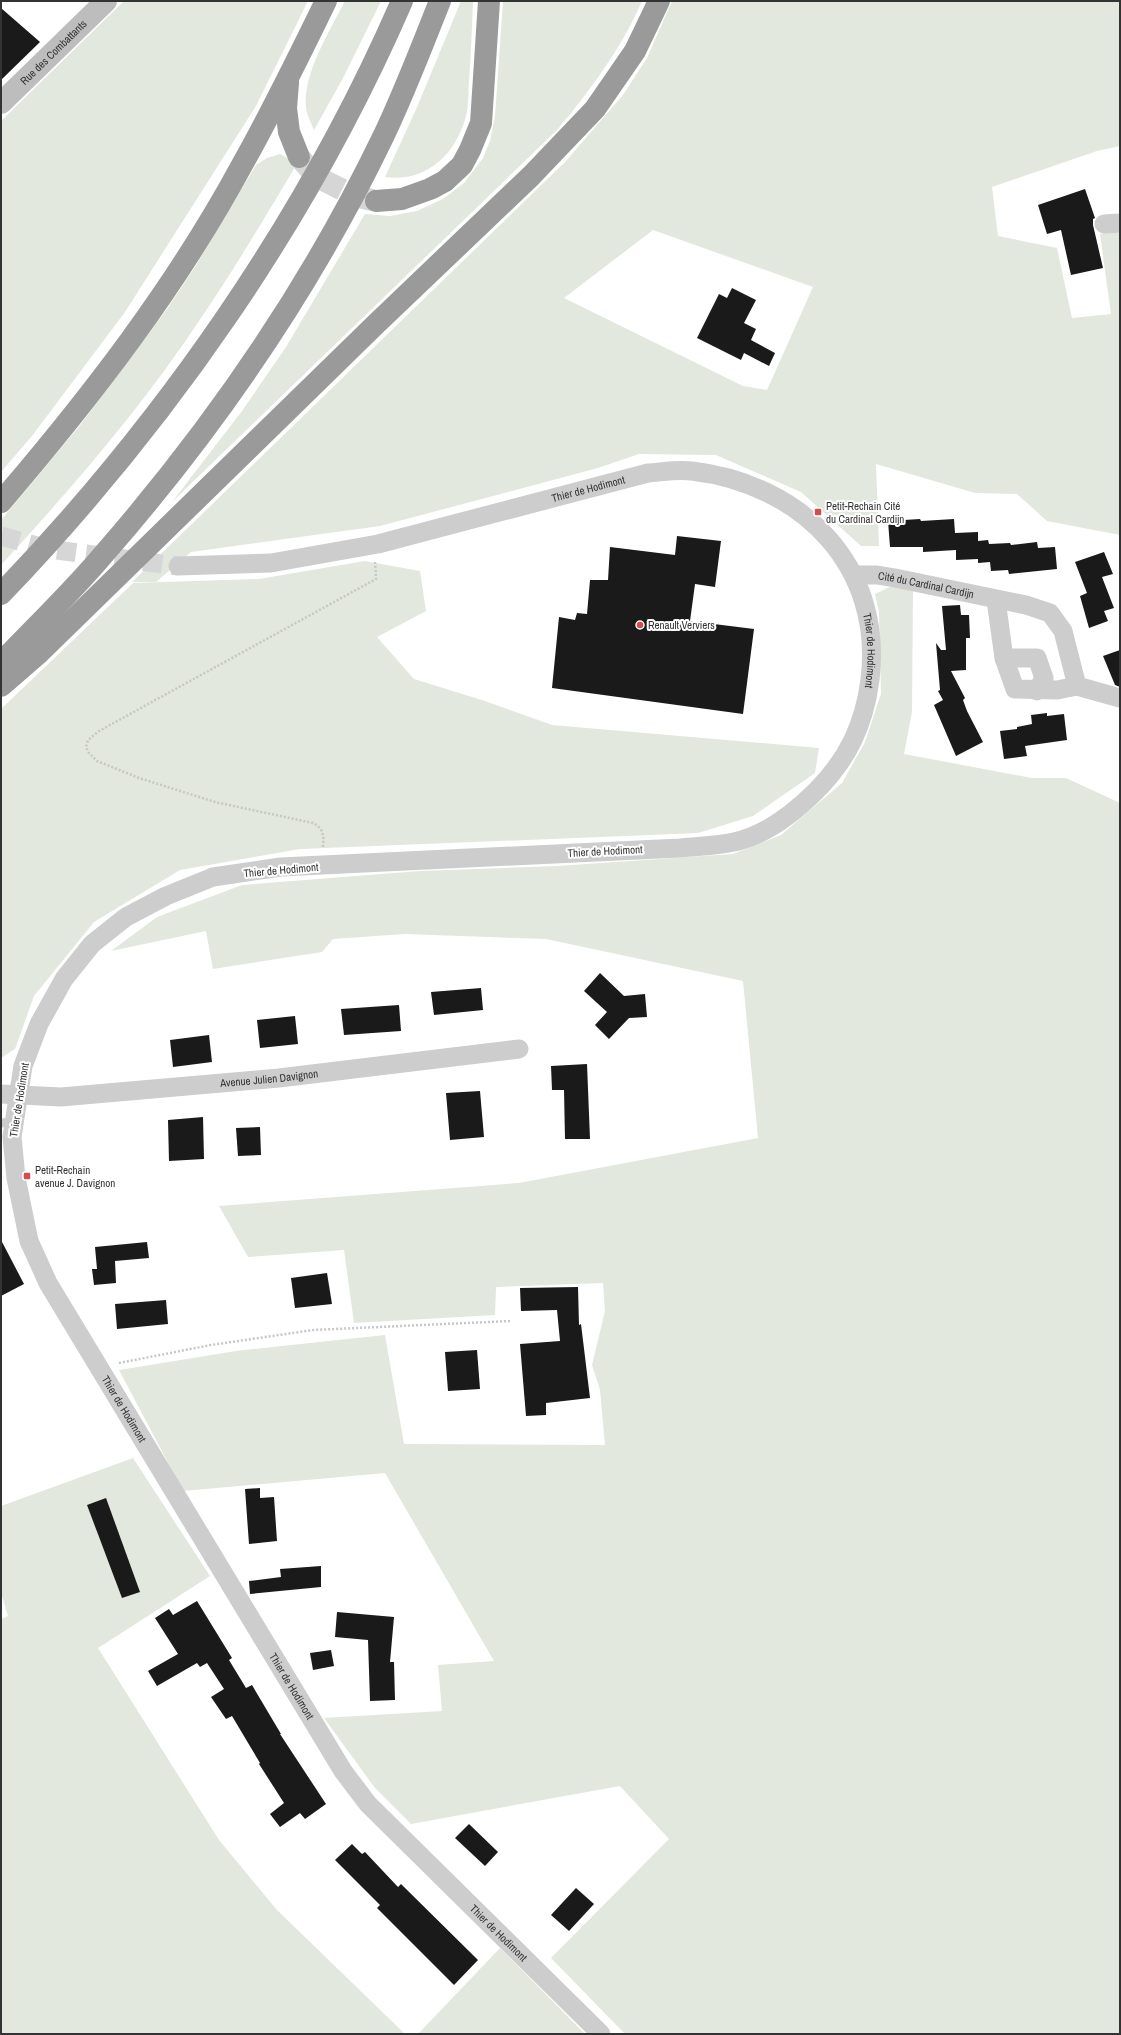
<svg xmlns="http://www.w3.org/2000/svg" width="1121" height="2035" font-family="'Archivo Narrow',sans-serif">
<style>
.green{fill:#e2e8dd;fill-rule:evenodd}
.building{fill:#1a1a1a}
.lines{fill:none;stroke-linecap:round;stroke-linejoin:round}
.street-tunnel{stroke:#d6d6d6;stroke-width:19;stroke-dasharray:19 10;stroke-linecap:butt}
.highway-tunnel{stroke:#d6d6d6;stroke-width:22;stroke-dasharray:22 11;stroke-linecap:butt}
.path{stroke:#c7c7c7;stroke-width:2.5;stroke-dasharray:2 2;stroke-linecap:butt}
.lane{stroke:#cdcdcd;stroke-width:9}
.street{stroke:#cdcdcd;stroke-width:19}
.secondary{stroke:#bdbdbd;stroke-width:22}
.highway{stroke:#9a9a9a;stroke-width:22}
.poi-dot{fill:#d24c50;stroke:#fff;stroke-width:1.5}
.labels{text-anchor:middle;stroke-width:4;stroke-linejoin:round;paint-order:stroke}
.street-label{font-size:11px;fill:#333;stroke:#fff}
.poi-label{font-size:11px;fill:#333;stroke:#fff;text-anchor:start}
</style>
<rect width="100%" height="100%" fill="#fff"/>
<g class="green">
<polygon points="124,1 308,1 256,106 125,312 32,436 1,472 1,121"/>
<path d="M345 1H381L343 78 314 130C312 125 309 119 307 113 299 79 330 31 345 1Z"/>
<path d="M461 1H473C472 27 471 54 469 80 468 92 469 105 466 116 456 155 425 183 385 177L418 105Z"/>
<path d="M503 1H642C621 49 591 89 558 129L172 502 242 411 286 347 365 214 390 216 417 211 443 199 464 183 483 158 490 141 495 116Z"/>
<path d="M672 1H1120V146L1097 151 992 187 998 236 1057 248 1072 318 1111 314 1100 234 1120 230V535L1047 521 1017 494 975 493 876 464 879 546H861L801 492 716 455 639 454 598 468 380 526 191 552 156 582H132L565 162 623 95 647 58ZM653 230 813 287 767 390 743 386 564 298Z"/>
<path d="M280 154 289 159 295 167C264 219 233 271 199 321 141 408 72 488 1 565V520L81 424 167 309 195 267 256 165 267 158Z"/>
<polygon points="365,561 420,571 426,611 377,637 414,679 485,701 552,725 819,748 815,773 753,816 698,833 300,849 180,870 94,922 34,996 15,1049 1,1058 1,709 133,583 259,579"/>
<polygon points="894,585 913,587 912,712 904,754 1032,778 1066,778 1120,803 1120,2034 625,2034 551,1958 669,1839 620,1786 411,1824 375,1788 324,1718 442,1711 438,1665 494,1661 385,1473 183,1491 119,1370 236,1351 385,1335 404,1444 605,1445 600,1390 592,1365 605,1311 603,1283 496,1287 495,1315 354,1323 344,1250 248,1257 219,1206 519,1183 758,1138 743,981 546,939 405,934 333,939 322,952 213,969 206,931 111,951 157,917 242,885 420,871 557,866 733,854 781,835 842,783 865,742 881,694 879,612 875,594"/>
<polygon points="133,1458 210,1576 98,1648 219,1840 277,1910 405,2034 1,2034 1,1619 8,1616 1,1593 1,1506"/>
<polygon points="500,1948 585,2034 418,2034"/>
</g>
<g class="building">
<polygon points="1,8 40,42 1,80"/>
<polygon points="1085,189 1095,218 1093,219 1093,225 1103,268 1071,275 1061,230 1047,234 1038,205"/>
<polygon points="732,288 756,300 744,323 756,329 751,340 775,353 769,366 744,353 741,360 697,338 719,294 727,298"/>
<polygon points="920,519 921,521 954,519 955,533 978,532 978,541 988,540 989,544 1010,543 1011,545 1037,542 1038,548 1055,547 1057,569 1009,574 1008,570 991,571 990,562 978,563 978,559 956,560 956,550 923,552 923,547 890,547 888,521"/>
<polygon points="677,536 721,541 715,587 695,584 690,621 754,629 743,714 552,688 559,617 575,620 577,613 587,614 590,580 608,580 610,547 675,555"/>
<polygon points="1104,552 1113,574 1102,577 1114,608 1104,611 1108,621 1089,628 1080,596 1087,593 1075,562"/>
<polygon points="960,605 961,615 969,615 970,638 966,638 966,670 951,671 965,698 963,700 967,711 983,742 956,756 934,705 943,700 938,691 940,690 936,643 941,650 946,650 942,606"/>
<polygon points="1120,650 1120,687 1115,685 1103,656"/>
<polygon points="1047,713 1047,716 1064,714 1067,740 1025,746 1027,756 1004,759 1000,731 1017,729 1017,727 1032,724 1031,715"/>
<polygon points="600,973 624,996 645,994 647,1017 629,1018 609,1039 595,1025 607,1012 584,991"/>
<polygon points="481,988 483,1010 434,1015 431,992"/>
<polygon points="399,1005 401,1031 344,1035 341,1009"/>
<polygon points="295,1016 298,1044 260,1048 257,1020"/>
<polygon points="209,1035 212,1062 173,1067 170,1040"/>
<polygon points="587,1064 590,1139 565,1139 564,1090 552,1090 551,1066"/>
<polygon points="480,1091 484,1137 450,1140 446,1093"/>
<polygon points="203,1117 204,1159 169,1161 168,1120"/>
<polygon points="260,1127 261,1155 238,1156 236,1128"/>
<polygon points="1,1240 24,1284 1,1296"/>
<polygon points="147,1242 149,1258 115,1261 116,1283 94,1285 92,1269 97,1269 95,1247"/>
<polygon points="327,1273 332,1304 295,1308 291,1278"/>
<polygon points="578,1287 579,1325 581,1324 590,1398 546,1403 546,1415 526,1416 520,1344 560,1341 557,1310 521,1311 520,1288"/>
<polygon points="166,1300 168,1324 117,1329 115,1304"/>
<polygon points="477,1350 480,1389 448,1391 445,1352"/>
<polygon points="260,1488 260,1498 274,1497 277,1541 249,1544 245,1489"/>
<polygon points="106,1498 140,1592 122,1598 87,1505"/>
<polygon points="321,1566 321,1587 250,1594 249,1581 281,1577 280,1569"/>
<polygon points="197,1601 232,1658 229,1660 246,1688 252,1685 281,1734 280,1734 326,1804 305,1819 300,1813 280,1827 270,1814 284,1803 259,1764 260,1763 232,1716 226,1719 211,1697 224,1689 207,1663 200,1667 197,1663 157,1686 148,1671 178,1654 155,1618 169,1609 173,1615"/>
<polygon points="337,1612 394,1617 390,1662 394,1662 395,1700 370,1701 368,1640 335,1637"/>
<polygon points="331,1650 334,1666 313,1670 310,1653"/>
<polygon points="469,1824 498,1852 485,1866 455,1838"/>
<polygon points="352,1844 362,1854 365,1852 398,1887 401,1884 478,1960 454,1985 377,1908 380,1905 335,1860"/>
<polygon points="576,1888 594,1904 569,1931 551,1915"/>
</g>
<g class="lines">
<polyline class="street-tunnel" points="1,536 48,549 178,566"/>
<polyline class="highway-tunnel" points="299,157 317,177 355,196 376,201"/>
<g class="path">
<path d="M323 847C324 836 324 829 313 823L215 802 139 778 97 761 89 753 86 747 88 740 99 731 376 579 375 562"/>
<polyline points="119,1363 211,1345 313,1330 511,1321"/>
</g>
<polyline class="lane" points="1,1123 14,1122"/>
<g class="street">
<polyline points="1104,224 1120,223"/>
<path id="s1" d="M178 566 271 563 378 544 648 473C662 472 678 469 692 471 802 484 884 566 870 680 864 725 848 759 816 791 793 814 766 835 734 842 717 846 698 846 680 848L281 867 213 877 166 896 126 917 92 944 64 979 39 1024 23 1066 12 1137 16 1178 29 1241 48 1283 80 1336 343 1771 368 1804 601 2034"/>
<path id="s2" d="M854 575H877L895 578 1026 605 1050 613 1063 631 1077 686 1120 698"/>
<polyline points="996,600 1004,658 1015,689 1057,690 1077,686"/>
<polyline points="1004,658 1037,658 1044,678 1037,691"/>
<path id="s3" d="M1 1094 61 1097 279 1078 519 1049"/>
</g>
<path class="secondary" id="s4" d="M1 103 106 1"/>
<g class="highway">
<polyline points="288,83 286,108 289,132 299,157"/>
<polyline points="376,201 402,199 430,189 445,181 462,165 470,150 481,123 489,1"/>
<path d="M1 502C91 397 176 287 242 165 272 112 299 56 326 1"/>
<path d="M1 594C166 422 307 220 402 1"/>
<path d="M1 663C35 627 71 593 103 555 214 428 311 287 384 135 405 91 422 46 440 1"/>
<polyline points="1,686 39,653 376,324 531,176 595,109 635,51 659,1"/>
</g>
</g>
<g class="poi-dot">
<rect x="814" y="508" width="8" height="8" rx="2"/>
<circle cx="640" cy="625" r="4"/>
<rect x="23" y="1172" width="8" height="8" rx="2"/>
</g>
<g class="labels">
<g class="street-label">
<text dy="4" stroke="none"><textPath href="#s4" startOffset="73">Rue des Combattants</textPath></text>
<text dy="4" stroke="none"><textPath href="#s1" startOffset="419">Thier de Hodimont</textPath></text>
<text dy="4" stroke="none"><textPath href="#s2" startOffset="73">Cité du Cardinal Cardijn</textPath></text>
<text dy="4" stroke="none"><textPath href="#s1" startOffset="803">Thier de Hodimont</textPath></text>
<text transform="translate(605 851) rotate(-3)" y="4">Thier de Hodimont</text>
<text transform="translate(281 870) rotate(-5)" y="4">Thier de Hodimont</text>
<text dy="4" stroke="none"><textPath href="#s3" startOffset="269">Avenue Julien Davignon</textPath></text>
<text transform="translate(19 1100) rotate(-81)" y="4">Thier de Hodimont</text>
<text dy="4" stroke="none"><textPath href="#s1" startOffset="2230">Thier de Hodimont</textPath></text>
<text dy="4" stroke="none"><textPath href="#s1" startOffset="2554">Thier de Hodimont</textPath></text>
<text dy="4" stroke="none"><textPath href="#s1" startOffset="2878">Thier de Hodimont</textPath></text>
</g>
<g class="poi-label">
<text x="826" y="510">Petit-Rechain Cité<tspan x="826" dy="13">du Cardinal Cardijn</tspan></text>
<text x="648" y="629">Renault Verviers</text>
<text x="35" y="1174">Petit-Rechain<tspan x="35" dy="13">avenue J. Davignon</tspan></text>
</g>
</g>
<rect width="1121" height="2035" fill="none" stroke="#333333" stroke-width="4"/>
</svg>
